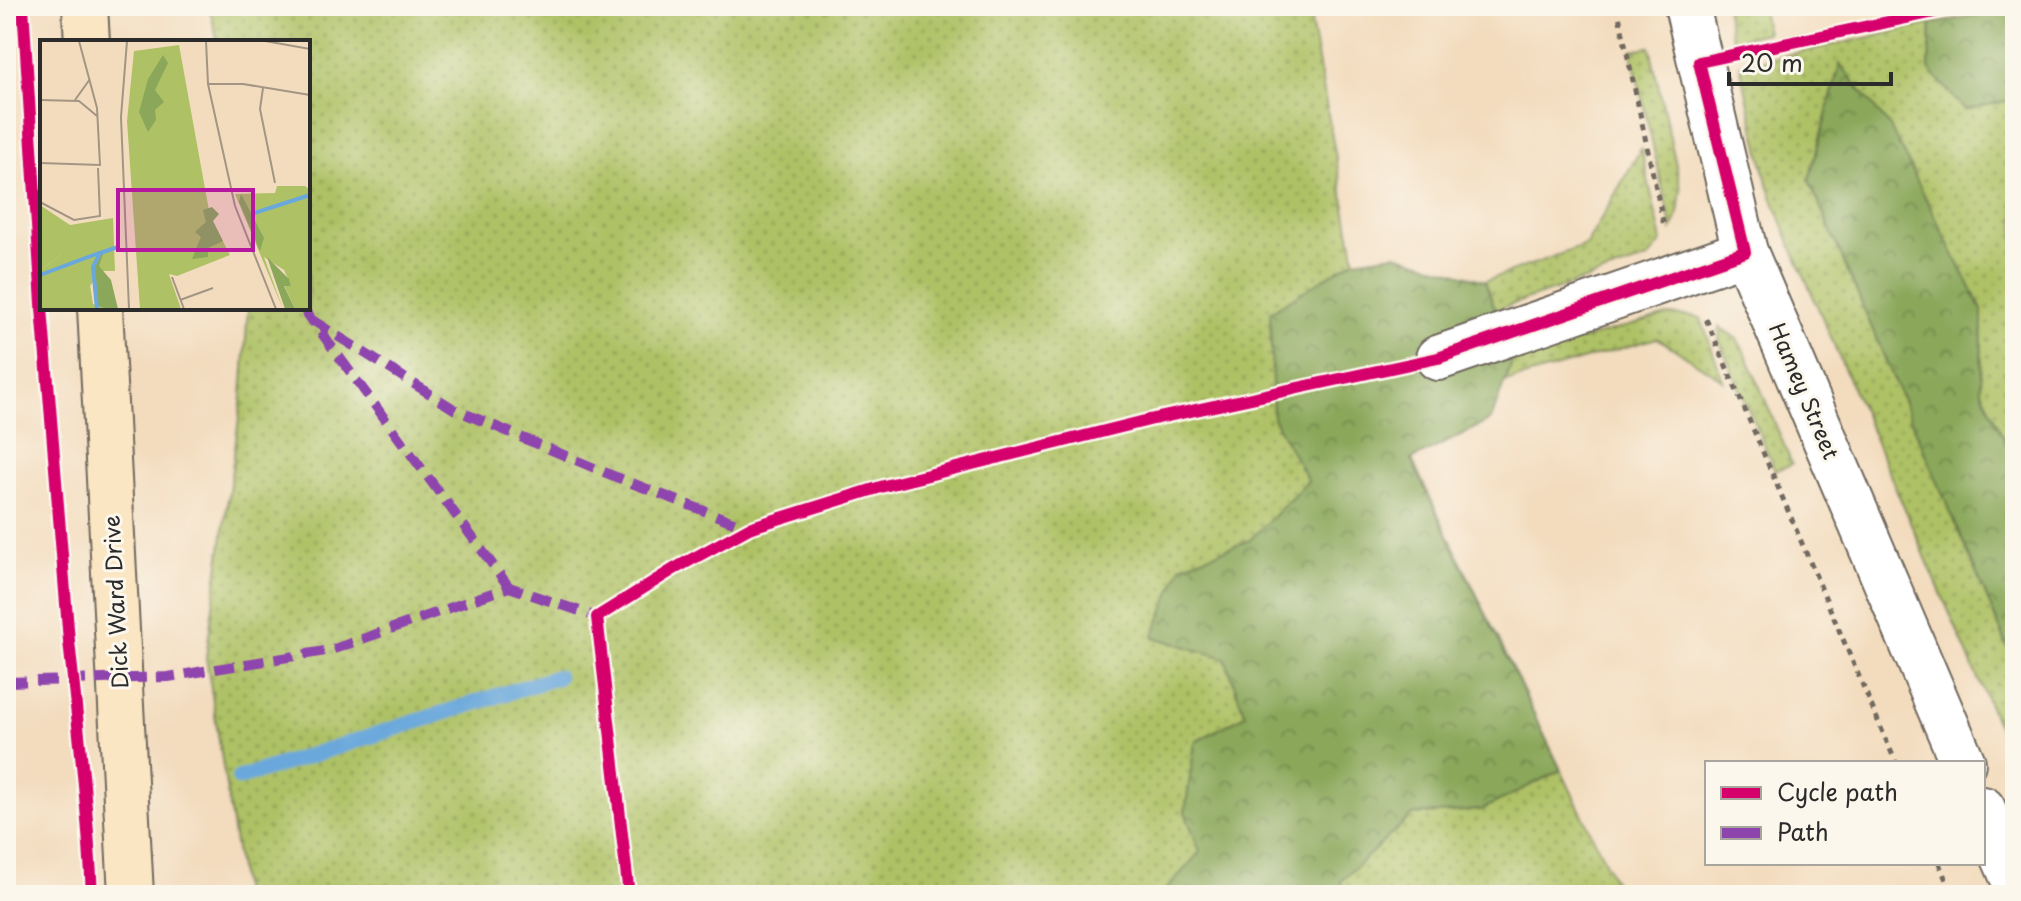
<svg xmlns="http://www.w3.org/2000/svg" width="2021" height="901" font-family="'Playpen Sans',sans-serif">
<style>
.grass{fill:url(#grass-dots);stroke:#6c7648;stroke-width:2}
.forest{fill:url(#forest-crowns);stroke:#5a6942;stroke-width:2}
.lines{fill:none;stroke-linecap:round;stroke-linejoin:round}
.stream{stroke:#6aa8dc;stroke-width:16}
.street-casing{stroke:#71695e;stroke-width:48}
.secondary-casing{stroke:#71695e;stroke-width:48}
.path{stroke:#71695e;stroke-width:5;stroke-dasharray:6 6;stroke-linecap:butt}
.street{stroke:#fff;stroke-width:44}
.secondary{stroke:#fbe6c3;stroke-width:44}
.quiet{stroke:#8e44ad;stroke-width:10;stroke-dasharray:20 10;stroke-linecap:butt}
.cycleway-casing{stroke:#fbf7ec;stroke-width:17}
.cycleway{stroke:#d6006c;stroke-width:12}
.labels{text-anchor:middle;stroke-width:6;stroke-linejoin:round;paint-order:stroke}
.street-label{font-size:22px;fill:#2b2b2b;stroke:#fbf7ec}
.inset-river{fill:none;stroke:#6aa8dc;stroke-width:4}
.inset-road{fill:none;stroke:#a39583;stroke-width:2}
.view{fill:#b5179e;fill-opacity:0.15;stroke:#b5179e;stroke-width:4}
.inset-edge{fill:none;stroke:#2b2b2b;stroke-width:4}
</style>
<defs>
<pattern id="grass-dots" width="8" height="8" patternUnits="userSpaceOnUse" patternTransform="scale(2)"><rect width="8" height="8" fill="#aec165"/><path d="M2 2h.1M6 6h.1" fill="none" stroke="#8e9d53" stroke-width="1.8" stroke-linecap="round"/></pattern>
<pattern id="forest-crowns" width="20" height="18" patternUnits="userSpaceOnUse" patternTransform="scale(2)"><rect width="20" height="18" fill="#8aa75a"/><path d="M2 6a3 3 0 1 1 6 0M12 15a3 3 0 1 1 6 0" fill="none" stroke="#71884b"/></pattern>
</defs>
<rect width="100%" height="100%" fill="#fbf7ec"/>
<filter id="ink" filterUnits="userSpaceOnUse"><feTurbulence type="fractalNoise" baseFrequency=".0125" numOctaves="2"/><feDisplacementMap in="SourceGraphic" scale="16" xChannelSelector="R" yChannelSelector="G"/><feConvolveMatrix kernelMatrix="1 2 1 2 8 2 1 2 1" color-interpolation-filters="sRGB"/></filter>
<filter id="wash" filterUnits="userSpaceOnUse"><feTurbulence type="fractalNoise" baseFrequency=".006" numOctaves="4" result="noise"/><feDisplacementMap in="SourceGraphic" scale="32" xChannelSelector="R" yChannelSelector="G"/><feGaussianBlur stdDeviation="1.8" result="paint"/><feColorMatrix in="noise" values="0 0 0 0 0 0 0 0 0 0 0 0 0 0 0 0 0 1.4 0 .05"/><feComposite in="paint" operator="in"/></filter>
<g filter="url(#wash)">
<rect width="100%" height="100%" fill="#f3dcbe"/>
<g class="grass">
<polygon points="209,6 1308,6 1379,391 1621,895 243,895 206,657 242,397 248,308 308,308 308,42 218,42"/>
<polygon points="1725,6 1761,6 1767,33 1732,40"/>
<polygon points="1931,24 1929,69 1965,110 2015,99 2015,463 1981,389 1982,310 1840,64 1809,180 2015,664 2015,765 1788,238 1767,183 1740,65"/>
<polygon points="1650,47 1681,188 1678,215 1672,230 1631,50"/>
<polygon points="1641,149 1662,241 1648,259 1495,310 1485,281 1586,245"/>
<polygon points="1667,315 1692,316 1701,318 1723,380 1657,338 1506,382 1513,359"/>
<polygon points="1720,327 1737,339 1746,354 1792,464 1775,471 1719,340"/>
</g>
<g class="forest">
<polygon points="2015,7 2015,99 1965,110 1929,69 1931,24"/>
<polygon points="1840,64 1890,127 1982,310 1981,389 2015,463 2015,664 1809,180"/>
<polygon points="1395,254 1485,281 1513,359 1491,420 1411,460 1561,770 1481,810 1412,815 1341,881 1342,895 1152,895 1164,892 1200,852 1185,812 1195,742 1245,715 1225,658 1153,637 1181,566 1250,540 1308,481 1273,418 1270,312 1354,260"/>
</g>
<g class="lines">
<polyline class="stream" points="239,778 557,677"/>
</g>
</g>
<g filter="url(#ink)">
<g class="lines">
<g class="street-casing">
<g id="street">
<polyline points="1687,6 1745,252 1963,763"/>
<polyline points="1438,358 1745,252"/>
<polyline points="1983,809 2015,883"/>
</g>
</g>
<g class="secondary-casing">
<g id="secondary">
<polyline points="85,6 87,42"/>
<polyline points="100,308 131,895"/>
</g>
</g>
<g class="path">
<polyline points="1617,6 1664,226"/>
<polyline points="1706,319 1896,763"/>
<polyline points="1939,863 1952,895"/>
</g>
<use href="#street" class="street"/>
<use href="#secondary" class="secondary"/>
<g class="quiet">
<polyline points="303,308 509,587"/>
<polyline points="312,320 454,409 616,477 749,528"/>
<polyline points="6,682 168,677 331,650 509,587 597,617"/>
</g>
<g class="cycleway-casing">
<g id="cycleway">
<polyline points="23,6 42,304"/>
<path d="M42 308C50 419 59 530 69 641 78 726 88 810 92 895"/>
<polyline points="629,895 597,617 674,569 749,528 884,486 1149,420 1438,358 1745,252 1699,62 1963,6"/>
</g>
</g>
<use href="#cycleway" class="cycleway"/>
</g>
</g>
<g class="labels">
<g class="street-label">
<text transform="translate(1804 391) rotate(67)" y="8">Hamey Street</text>
<text transform="translate(116 602) rotate(-93)" y="8">Dick Ward Drive</text>
</g>
</g>
<g transform="translate(40 40)">
<rect width="270" height="270" fill="#f3dcbe"/>
<path d="M139 5 170 176 190 215 137 236 129 234 141 269H100L87 81 94 11ZM237 146H265L270 150V269H255L244 245H251L244 230 224 217 243 269 195 154 235 153ZM0 165 30 185 73 178 75 231H61L50 246 20 215 0 231Z" fill="#aec165"/>
<path d="M123 15 128 23 115 50 124 62 115 70 116 80 108 92 99 72 108 39ZM201 154 224 198 220 211 199 162ZM172 167 179 174 173 181 183 201 168 208V217L152 219 161 197 155 192 166 182 163 170ZM58 211 63 214 59 226 71 240 78 269H58L52 233ZM227 217 249 239 251 246H244L255 269H245Z" fill="#8aa75a"/>
<path d="M20 215 47 226 53 264 67 269H0V231Z" fill="#aec165"/>
<path d="M270 157V247L252 235 231 205 218 172Z" fill="#aec165"/>
<path class="inset-river" d="M214 173 270 155M0 235 59 213M57 269 53 227 60 213 78 207"/>
<path class="inset-road" d="M87 1 81 77 89 269M166 1 168 44 195 166 236 269M225 1 270 9M168 44H203L270 55M223 48 220 69 235 143M270 55V87M0 60 39 61 57 76M35 60 50 39M0 123 60 125 57 68 39 1M0 162 34 180 60 176 58 128M132 237 144 269M140 260 173 248"/>
<path class="view" d="M78 150H213V210H78Z"/>
<rect width="270" height="270" class="inset-edge"/>
</g>
<rect width="2021" height="901" fill="none" stroke="#fbf7ec" stroke-width="32"/>
<rect x="1705" y="761" width="280" height="104" fill="#fbf7ec" stroke="#a8a59f" stroke-width="2"/>
<rect x="1721" y="787" width="40" height="12" fill="#d6006c" stroke="#a8a59f" stroke-width="2"/>
<text x="1777" y="801" font-size="24" fill="#2b2b2b">Cycle path</text>
<rect x="1721" y="827" width="40" height="12" fill="#8e44ad" stroke="#a8a59f" stroke-width="2"/>
<text x="1777" y="841" font-size="24" fill="#2b2b2b">Path</text>
<path d="M1729 72v12h162v-12" fill="none" stroke="#2b2b2b" stroke-width="4"/>
<text x="1741" y="72" font-size="24" fill="#2b2b2b" stroke="#fbf7ec" stroke-width="6" paint-order="stroke">20 m</text>
</svg>
